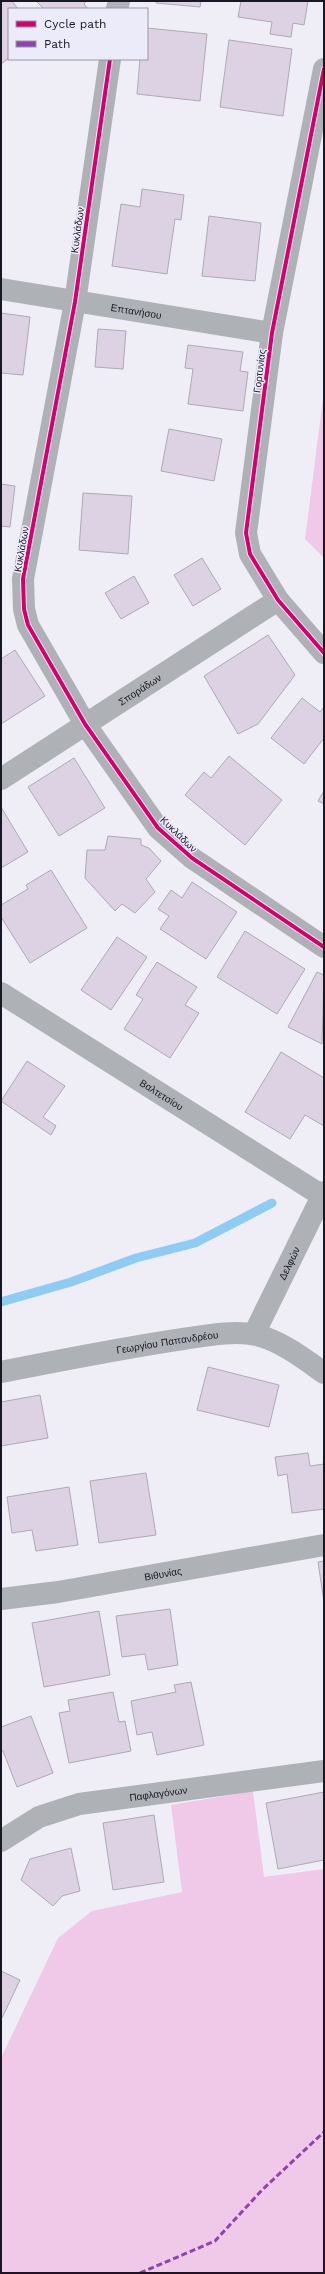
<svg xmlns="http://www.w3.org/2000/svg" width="325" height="2274" font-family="'Work Sans',sans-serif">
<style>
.green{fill:#f0c9e8}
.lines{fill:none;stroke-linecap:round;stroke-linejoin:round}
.stream{stroke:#8eccf4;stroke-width:9}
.building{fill:#dcd2e4;stroke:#aea9b3}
.minor{stroke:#aeb1b6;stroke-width:22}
.tertiary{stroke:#aeb1b6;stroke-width:22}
.quiet{stroke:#8e44ad;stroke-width:3;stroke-dasharray:6 3;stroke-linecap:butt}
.cycleway-casing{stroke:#ecebfa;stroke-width:6}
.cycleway{stroke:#d6006c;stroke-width:4}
.labels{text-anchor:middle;stroke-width:3;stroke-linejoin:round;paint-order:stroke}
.street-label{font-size:10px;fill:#181724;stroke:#ecebfa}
</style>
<rect width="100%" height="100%" fill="#efeef6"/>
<g class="green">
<polygon points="324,391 324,558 305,539"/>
<polygon points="253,1791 264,1877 324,1869 324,2273 1,2273 1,2058 58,1938 92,1911 182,1892 171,1805"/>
</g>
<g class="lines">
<polyline class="stream" points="1,1302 71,1282 136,1258 195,1243 272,1203"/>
</g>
<g class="building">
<polygon points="1,1 12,1 18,9 9,9 9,58 1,64"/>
<polygon points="36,1 86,1 84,4 88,9 44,9"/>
<polygon points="157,1 201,1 200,7 156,3"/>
<polygon points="241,1 308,1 304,25 293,23 291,37 270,34 272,22 238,17"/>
<polygon points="147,28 207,34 200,101 137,94 140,59 147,59"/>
<polygon points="229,40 292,49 283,116 220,107"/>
<polygon points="142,189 184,195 181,220 175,219 167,274 112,266 121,204 140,207"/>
<polygon points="209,216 261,223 255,281 202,276"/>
<polygon points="1,313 30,317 23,375 1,373"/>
<polygon points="98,329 126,331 123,369 95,367"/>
<polygon points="188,345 243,352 240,371 248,372 243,411 188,404 193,369 185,368"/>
<polygon points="169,429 222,439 214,481 161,471"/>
<polygon points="1,484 15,486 10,527 1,526"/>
<polygon points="83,493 132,496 128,554 79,550"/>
<polygon points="202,558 221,589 193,606 174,575"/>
<polygon points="134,576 149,603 121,619 105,593"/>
<polygon points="268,635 295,675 258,724 238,734 204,676"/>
<polygon points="15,650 45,696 1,724 1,659"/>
<polygon points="302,698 320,712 324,707 324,738 304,764 271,738"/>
<polygon points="229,756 282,800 245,845 185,795 204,772 211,778"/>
<polygon points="74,758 105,808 59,836 28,787"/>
<polygon points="324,791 324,804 318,801"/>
<polygon points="1,807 28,852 1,868"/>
<polygon points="108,836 141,839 141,845 149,848 161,861 146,879 155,892 135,913 122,904 115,911 85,878 87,850 105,850"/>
<polygon points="51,870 87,928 30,963 1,917 1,905 28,889 26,885"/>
<polygon points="192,882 237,912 206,959 160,929 169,916 158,909 171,890 182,898"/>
<polygon points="245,931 305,969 277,1014 217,977"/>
<polygon points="117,937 147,957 111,1010 81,990"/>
<polygon points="157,962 197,987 185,1005 199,1013 170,1058 124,1029 143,999 136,995"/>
<polygon points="317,972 324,975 322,1044 288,1027"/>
<polygon points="281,1052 324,1078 324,1126 305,1115 290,1139 245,1112"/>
<polygon points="27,1061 65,1086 43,1117 56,1126 51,1135 1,1101"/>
<polygon points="208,1367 279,1385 269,1427 197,1410"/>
<polygon points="40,1395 48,1438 1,1446 1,1402"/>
<polygon points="308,1453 310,1466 324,1464 324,1509 292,1513 287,1474 278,1476 275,1457"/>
<polygon points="146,1473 156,1535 99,1543 90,1481"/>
<polygon points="69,1487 78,1545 36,1551 32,1530 12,1533 7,1497"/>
<polygon points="324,1561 324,1602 318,1562"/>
<polygon points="170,1609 178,1665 148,1670 145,1654 122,1657 116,1616"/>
<polygon points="99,1611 110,1675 44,1687 32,1623"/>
<polygon points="191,1682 204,1745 157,1755 152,1732 137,1735 131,1701 176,1692 174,1685"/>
<polygon points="113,1692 119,1722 125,1721 131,1751 69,1763 59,1713 70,1711 68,1700"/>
<polygon points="31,1716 53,1773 17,1787 3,1751 1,1751 1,1727"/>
<polygon points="324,1792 324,1860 278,1869 266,1803"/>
<polygon points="154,1815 164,1882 113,1890 103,1823"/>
<polygon points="71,1848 80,1891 62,1896 53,1906 21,1880 30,1859"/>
<polygon points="1,1971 20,1980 2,2018 1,2018"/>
</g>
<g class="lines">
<g class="minor">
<polyline points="117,9 119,1"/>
<polyline points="110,59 75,302 23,579 24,609 28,625 85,724 158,828 192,858 324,947"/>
<polyline points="324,69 272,333 246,533 250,554 278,600 324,653"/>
<path id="s1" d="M1 289 272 333"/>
<path id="s2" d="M1 779 278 600"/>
<path id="s3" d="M1 993 324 1197"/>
<path id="s4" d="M254 1334 324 1192"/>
<path id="s5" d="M1 1599 58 1592 324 1545"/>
<path id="s6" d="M1 1841 39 1817 79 1804 324 1771"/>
</g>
<path class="tertiary" id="s7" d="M1 1372C62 1360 122 1348 183 1339 204 1336 235 1330 256 1335 281 1341 303 1358 324 1373"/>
<polyline class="quiet" points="140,2273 215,2241 262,2190 324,2132"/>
<g class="cycleway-casing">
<g id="cycleway">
<polyline points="110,59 75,302 23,579 24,609 28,625 85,724 158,828 192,858 324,947"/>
<polyline points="324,69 272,333 246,533 250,554 278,600 324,653"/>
</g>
</g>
<use href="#cycleway" class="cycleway"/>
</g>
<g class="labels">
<g class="street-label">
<text transform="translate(77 230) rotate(-82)" y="4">Κυκλάδων</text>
<text dy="4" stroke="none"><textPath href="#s1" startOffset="137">Επτανήσου</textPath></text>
<text transform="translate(259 371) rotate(-83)" y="4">Γορτυνίας</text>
<text transform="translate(21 549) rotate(-80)" y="4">Κυκλάδων</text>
<text dy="4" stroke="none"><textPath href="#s2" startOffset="165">Σποράδων</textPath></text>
<text transform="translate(179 834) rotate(44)" y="4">Κυκλάδων</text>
<text dy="4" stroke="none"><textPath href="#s3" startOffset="190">Βαλτετσίου</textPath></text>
<text dy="4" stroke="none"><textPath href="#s4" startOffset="79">Δελφών</textPath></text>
<text dy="4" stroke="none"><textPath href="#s7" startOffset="169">Γεωργίου Παπανδρέου</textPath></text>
<text dy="4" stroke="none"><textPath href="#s5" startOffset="164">Βιθυνίας</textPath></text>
<text dy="4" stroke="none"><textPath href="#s6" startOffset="167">Παφλαγόνων</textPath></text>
</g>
</g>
<rect width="325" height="2274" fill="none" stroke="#181724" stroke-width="4"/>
<rect x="8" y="8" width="140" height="52" fill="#ecebfa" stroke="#9796a4"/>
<rect x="16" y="21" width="20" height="6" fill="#d6006c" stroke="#9796a4"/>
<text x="44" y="28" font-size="12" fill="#181724">Cycle path</text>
<rect x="16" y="41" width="20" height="6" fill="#8e44ad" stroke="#9796a4"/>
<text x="44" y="48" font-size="12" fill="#181724">Path</text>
</svg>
